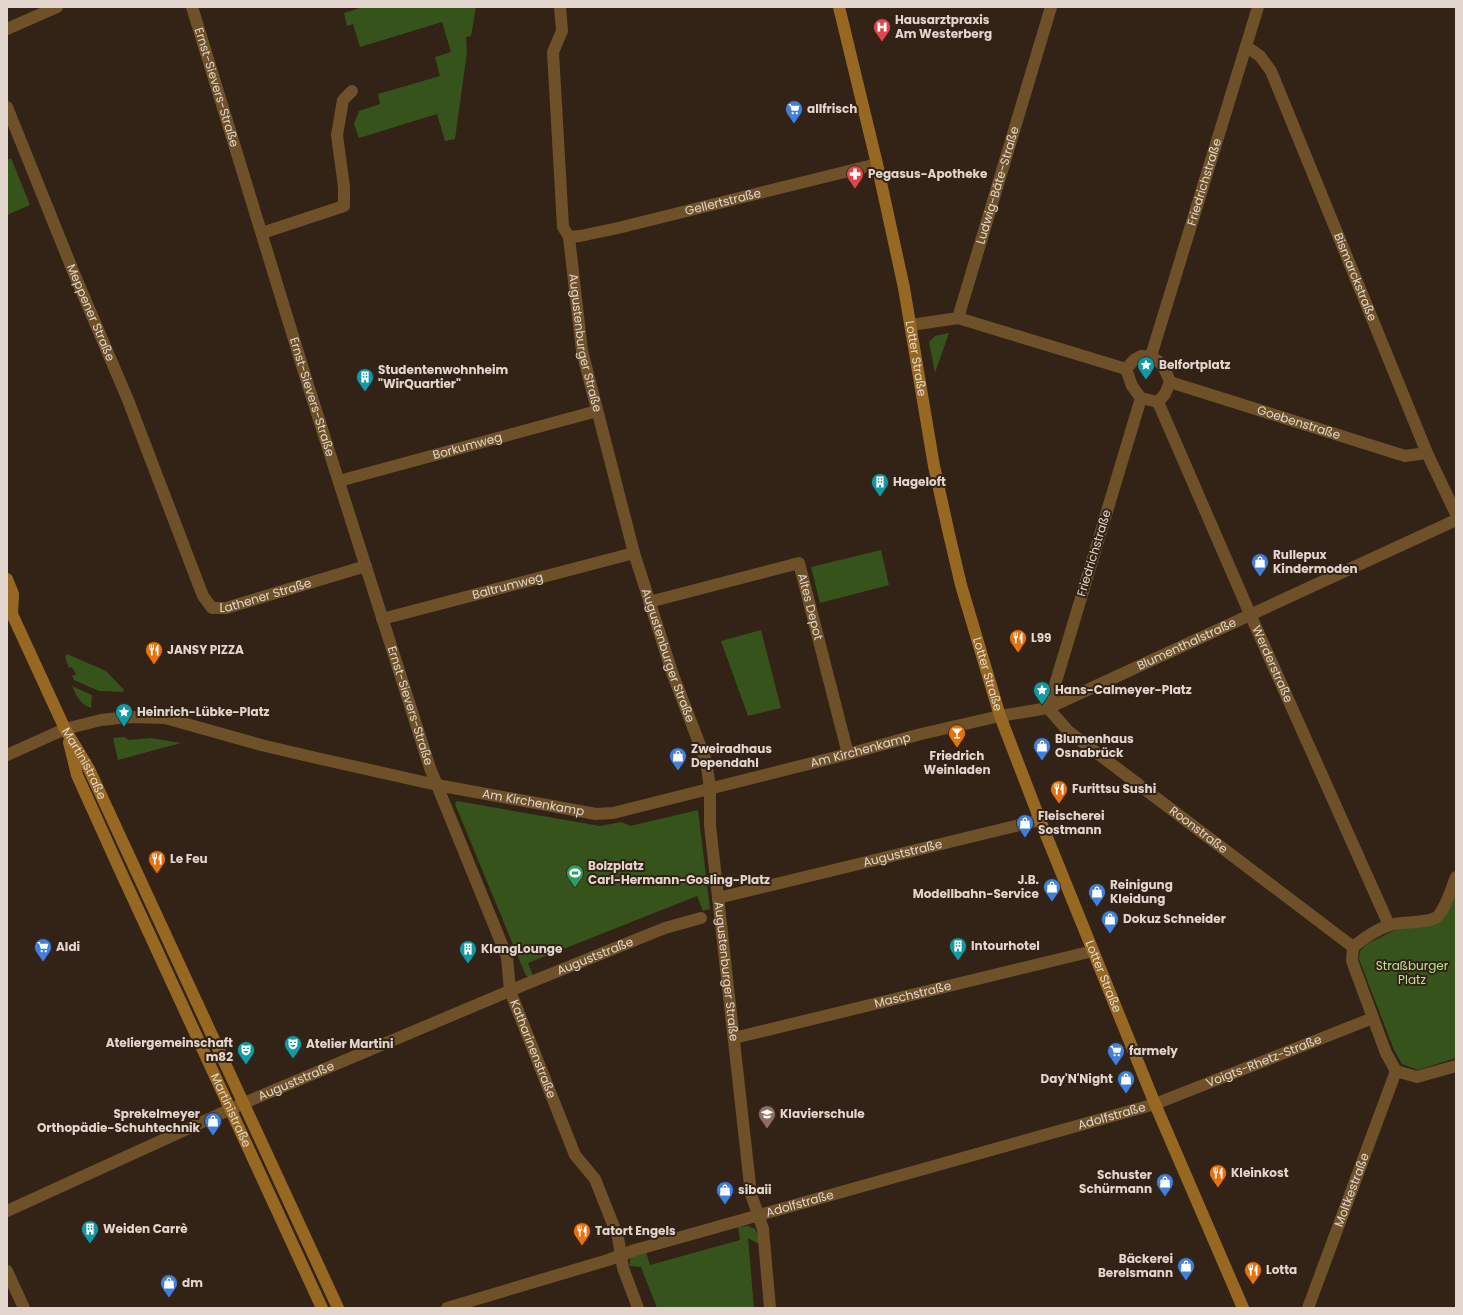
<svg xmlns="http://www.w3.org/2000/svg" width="1463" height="1315" font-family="Poppins,sans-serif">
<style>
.green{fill:#37531c}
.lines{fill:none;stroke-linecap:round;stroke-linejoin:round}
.street{stroke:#6e5129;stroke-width:12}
.secondary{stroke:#976821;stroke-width:12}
.labels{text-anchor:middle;stroke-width:4;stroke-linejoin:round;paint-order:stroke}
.poi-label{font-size:12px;font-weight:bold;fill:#e1d5ce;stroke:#332216;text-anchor:start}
.street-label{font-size:12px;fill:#e1d5ce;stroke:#332216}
.park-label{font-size:12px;fill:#b5e48f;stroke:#332216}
</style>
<rect width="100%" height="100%" fill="#332216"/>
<g class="green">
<polygon points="363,7 476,7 471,36 466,37 467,52 455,139 445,141 437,114 359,138 354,124 359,111 380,104 378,94 440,76 435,57 451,52 442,22 360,47 353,24 347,26 344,13"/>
<polygon points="11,158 30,205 7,215 7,160"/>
<polygon points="949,333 935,373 929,342 935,336"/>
<polygon points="881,550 889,585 820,603 811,567"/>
<polygon points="761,630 781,708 748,716 721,641"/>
<polygon points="67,654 106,671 124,690 123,692 99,691 74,680 72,676 76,674 72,667 69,668 65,657"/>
<path d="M72 686 92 695 91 708C80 704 77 697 72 686Z"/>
<polygon points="124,737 129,740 151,738 181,743 118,760 113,738"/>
<polygon points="457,801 600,826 622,822 630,826 698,810 710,909 703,911 697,896 528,963 533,976 529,977 526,976 455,804"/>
<polygon points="1456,890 1456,1058 1418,1070 1402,1064 1394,1050 1359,959 1360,951 1367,944 1391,932 1402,928 1426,927 1438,922"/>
<polygon points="748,1226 755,1229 758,1236 759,1244 748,1238 754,1308 657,1308 641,1267 629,1266 630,1259 636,1254 646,1252 650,1265 740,1240 738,1227"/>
</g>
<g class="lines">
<g class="street">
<path id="s1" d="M192 7 308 385 430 768 507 957 510 991 575 1155 595 1179 618 1237 623 1268 638 1308"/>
<path id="s2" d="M560 7 562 31 553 52 563 227 569 237 582 351 634 553 673 675 706 761 710 788V825L751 1194 763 1229 770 1308"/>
<polyline points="7,29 57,7"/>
<path id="s3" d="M1247 47 1260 56 1271 71 1427 453 1456 514"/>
<path id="s4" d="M7 107 73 271 128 400 203 596 212 608H226L366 566"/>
<polyline points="262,233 344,206 344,187 337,135 343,100 352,91"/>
<path id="s5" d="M569 237 580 236 618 228 877 164"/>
<polyline points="958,318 1126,369"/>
<path id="s6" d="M911 325 958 318 1051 7"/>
<path d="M1141 356C1160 356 1164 366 1170 382L1165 394 1158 402 1141 398 1132 386 1126 369 1134 360Z"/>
<path id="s7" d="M1151 356 1258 7"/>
<path id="s8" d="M1170 382 1405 456 1427 453"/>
<path id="s9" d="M1141 398 1048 708 1068 731 1353 947"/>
<path id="s10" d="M1158 402 1250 614 1389 925"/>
<path id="s11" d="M339 481 597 411"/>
<path id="s12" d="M649 602 799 563 848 754"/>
<path id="s13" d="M382 619 634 553"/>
<path id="s14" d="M7 755 65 729 101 720 129 717 165 718 261 745 321 759 437 785 596 814 613 813 848 754 921 734 1000 716 1048 708 1456 520"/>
<path d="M1456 877C1451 889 1447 906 1438 916 1430 924 1402 921 1390 925 1377 929 1364 938 1353 947L1352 961 1386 1053 1396 1071 1417 1077 1456 1066"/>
<path id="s15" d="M718 898 1040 820"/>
<path id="s16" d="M734 1038 1093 951"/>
<path id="s17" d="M7 1211 244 1103 526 984 665 928 701 918"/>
<polyline points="7,1271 24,1308"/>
<path id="s18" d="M447 1308 608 1260 635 1250 1155 1104 1373 1018"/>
<path id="s19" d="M1308 1308 1396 1071"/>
</g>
<g class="secondary">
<path id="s20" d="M839 7 877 164 904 288 934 466 949 534 961 585 1000 716 1040 820 1155 1104 1243 1308"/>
<polyline points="7,579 13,594 12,614"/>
<path id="s21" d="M7 608 12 614 65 729 89 769 338 1308"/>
<path id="s22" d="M69 742 77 775 119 868 322 1308"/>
</g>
</g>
<defs>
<g id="hospital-pin" transform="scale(0.9)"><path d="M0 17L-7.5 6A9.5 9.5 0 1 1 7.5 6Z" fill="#e0444e" stroke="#332216"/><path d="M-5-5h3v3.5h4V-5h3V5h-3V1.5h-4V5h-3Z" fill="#fff"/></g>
<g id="supermarket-pin" transform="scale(0.9)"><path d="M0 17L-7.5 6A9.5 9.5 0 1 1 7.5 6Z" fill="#3f7fe0" stroke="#332216"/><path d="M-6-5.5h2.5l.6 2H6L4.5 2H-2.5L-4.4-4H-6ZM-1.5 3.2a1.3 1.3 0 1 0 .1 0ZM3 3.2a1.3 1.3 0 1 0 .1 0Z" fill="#fff"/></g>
<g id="pharmacy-pin" transform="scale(0.9)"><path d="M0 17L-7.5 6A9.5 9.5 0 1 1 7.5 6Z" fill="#e0444e" stroke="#332216"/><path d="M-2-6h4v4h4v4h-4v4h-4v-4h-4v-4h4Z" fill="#fff"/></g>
<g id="sight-pin" transform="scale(0.9)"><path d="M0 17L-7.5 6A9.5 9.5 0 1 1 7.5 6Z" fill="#0f9aa8" stroke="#332216"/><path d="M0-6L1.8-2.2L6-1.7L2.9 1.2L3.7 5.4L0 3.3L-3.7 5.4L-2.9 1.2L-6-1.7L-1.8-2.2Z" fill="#fff"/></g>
<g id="building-pin" transform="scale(0.9)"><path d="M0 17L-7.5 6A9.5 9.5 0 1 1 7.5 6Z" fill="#0f9aa8" stroke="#332216"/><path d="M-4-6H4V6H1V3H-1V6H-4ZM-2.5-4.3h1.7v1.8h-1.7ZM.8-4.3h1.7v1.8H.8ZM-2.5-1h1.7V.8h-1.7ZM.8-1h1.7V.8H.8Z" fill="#fff"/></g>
<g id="shop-pin" transform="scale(0.9)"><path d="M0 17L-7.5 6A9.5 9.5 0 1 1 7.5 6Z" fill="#3f7fe0" stroke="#332216"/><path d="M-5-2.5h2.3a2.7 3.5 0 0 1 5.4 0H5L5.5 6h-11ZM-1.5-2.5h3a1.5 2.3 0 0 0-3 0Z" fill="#fff"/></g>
<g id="restaurant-pin" transform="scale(0.9)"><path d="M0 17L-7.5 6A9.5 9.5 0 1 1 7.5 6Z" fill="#e8710a" stroke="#332216"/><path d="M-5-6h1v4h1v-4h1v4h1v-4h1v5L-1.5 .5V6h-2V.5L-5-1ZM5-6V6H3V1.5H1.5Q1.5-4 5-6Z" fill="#fff"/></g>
<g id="bar-pin" transform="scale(0.9)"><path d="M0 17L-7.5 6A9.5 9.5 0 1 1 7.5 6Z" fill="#e8710a" stroke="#332216"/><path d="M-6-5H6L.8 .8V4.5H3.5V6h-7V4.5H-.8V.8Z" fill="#fff"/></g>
<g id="stadium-pin" transform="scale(0.9)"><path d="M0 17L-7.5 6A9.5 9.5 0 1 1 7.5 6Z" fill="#2e9e5b" stroke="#332216"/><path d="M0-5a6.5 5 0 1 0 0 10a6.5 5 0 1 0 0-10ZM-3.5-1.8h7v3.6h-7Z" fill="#fff"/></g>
<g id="theatre-pin" transform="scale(0.9)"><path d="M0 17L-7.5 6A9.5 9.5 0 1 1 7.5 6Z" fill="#0f9aa8" stroke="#332216"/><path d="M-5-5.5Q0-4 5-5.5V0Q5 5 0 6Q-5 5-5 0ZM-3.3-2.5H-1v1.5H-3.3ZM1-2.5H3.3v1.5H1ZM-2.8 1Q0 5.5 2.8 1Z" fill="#fff"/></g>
<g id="school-pin" transform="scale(0.9)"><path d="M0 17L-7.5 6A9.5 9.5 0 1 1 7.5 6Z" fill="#8d6e63" stroke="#332216"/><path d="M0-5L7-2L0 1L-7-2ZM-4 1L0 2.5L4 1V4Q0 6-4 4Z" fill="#fff"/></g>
</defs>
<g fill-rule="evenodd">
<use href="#hospital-pin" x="882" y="27"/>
<use href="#supermarket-pin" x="794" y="109"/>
<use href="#pharmacy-pin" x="855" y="174"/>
<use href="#sight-pin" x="1146" y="365"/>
<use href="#building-pin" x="365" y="377"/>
<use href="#building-pin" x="880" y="482"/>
<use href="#shop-pin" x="1260" y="562"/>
<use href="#restaurant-pin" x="1018" y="638"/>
<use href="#restaurant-pin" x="154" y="650"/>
<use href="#sight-pin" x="1042" y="690"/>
<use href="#sight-pin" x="124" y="712"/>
<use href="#bar-pin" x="957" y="733"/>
<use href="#shop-pin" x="1042" y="746"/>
<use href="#shop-pin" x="678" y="756"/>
<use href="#restaurant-pin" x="1059" y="789"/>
<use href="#shop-pin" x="1025" y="823"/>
<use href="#restaurant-pin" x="157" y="859"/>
<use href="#stadium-pin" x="575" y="873"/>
<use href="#shop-pin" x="1052" y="887"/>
<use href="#shop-pin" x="1097" y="892"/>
<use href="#shop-pin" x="1110" y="919"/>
<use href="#building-pin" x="958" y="946"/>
<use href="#supermarket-pin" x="43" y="947"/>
<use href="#building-pin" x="468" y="949"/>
<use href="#theatre-pin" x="293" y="1044"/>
<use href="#theatre-pin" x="246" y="1050"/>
<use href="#supermarket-pin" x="1116" y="1051"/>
<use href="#shop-pin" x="1126" y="1079"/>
<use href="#school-pin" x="767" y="1114"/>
<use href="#shop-pin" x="213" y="1121"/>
<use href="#restaurant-pin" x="1218" y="1173"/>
<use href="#shop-pin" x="1165" y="1182"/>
<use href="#shop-pin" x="725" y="1190"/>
<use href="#building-pin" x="90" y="1229"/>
<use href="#restaurant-pin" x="582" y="1231"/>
<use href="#shop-pin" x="1186" y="1266"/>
<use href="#restaurant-pin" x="1253" y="1270"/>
<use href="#shop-pin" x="169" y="1283"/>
</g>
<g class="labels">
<g class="poi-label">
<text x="895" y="24">Hausarztpraxis<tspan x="895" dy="14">Am Westerberg</tspan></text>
<text x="807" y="113">allfrisch</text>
<text x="868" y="178">Pegasus-Apotheke</text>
<text x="1159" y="369">Belfortplatz</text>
<text x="378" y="374">Studentenwohnheim<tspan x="378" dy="14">"WirQuartier"</tspan></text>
<text x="893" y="486">Hageloft</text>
<text x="1273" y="559">Rullepux<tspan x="1273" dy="14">Kindermoden</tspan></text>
<text x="1031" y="642">L99</text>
<text x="167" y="654">JANSY PIZZA</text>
<text x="1055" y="694">Hans-Calmeyer-Platz</text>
<text x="137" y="716">Heinrich-Lübke-Platz</text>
<text x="1055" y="743">Blumenhaus<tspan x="1055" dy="14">Osnabrück</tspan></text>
<text x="691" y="753">Zweiradhaus<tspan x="691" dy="14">Dependahl</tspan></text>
<text x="957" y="760" text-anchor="middle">Friedrich<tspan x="957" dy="14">Weinladen</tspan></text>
<text x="1072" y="793">Furittsu Sushi</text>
<text x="1038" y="820">Fleischerei<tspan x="1038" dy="14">Sostmann</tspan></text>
<text x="170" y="863">Le Feu</text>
<text x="588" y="870">Bolzplatz<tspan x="588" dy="14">Carl-Hermann-Gosling-Platz</tspan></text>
<text x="1039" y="884" text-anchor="end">J.B.<tspan x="1039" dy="14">Modellbahn-Service</tspan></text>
<text x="1110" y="889">Reinigung<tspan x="1110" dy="14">Kleidung</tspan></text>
<text x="1123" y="923">Dokuz Schneider</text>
<text x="971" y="950">Intourhotel</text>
<text x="56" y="951">Aldi</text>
<text x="481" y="953">KlangLounge</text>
<text x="233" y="1047" text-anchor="end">Ateliergemeinschaft<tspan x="233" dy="14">m82</tspan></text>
<text x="306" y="1048">Atelier Martini</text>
<text x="1129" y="1055">farmely</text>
<text x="1113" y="1083" text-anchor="end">Day'N'Night</text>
<text x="200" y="1118" text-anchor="end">Sprekelmeyer<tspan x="200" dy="14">Orthopädie-Schuhtechnik</tspan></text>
<text x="780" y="1118">Klavierschule</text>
<text x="1231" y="1177">Kleinkost</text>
<text x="1152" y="1179" text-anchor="end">Schuster<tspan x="1152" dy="14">Schürmann</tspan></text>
<text x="738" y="1194">sibaii</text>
<text x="103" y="1233">Weiden Carrè</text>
<text x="595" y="1235">Tatort Engels</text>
<text x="1173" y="1263" text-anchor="end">Bäckerei<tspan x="1173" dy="14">Berelsmann</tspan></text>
<text x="1266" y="1274">Lotta</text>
<text x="182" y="1287">dm</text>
</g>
<g class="street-label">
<text dy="4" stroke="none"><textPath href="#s1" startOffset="84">Ernst-Sievers-Straße</textPath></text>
<text dy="4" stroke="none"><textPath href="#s7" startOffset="182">Friedrichstraße</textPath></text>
<text dy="4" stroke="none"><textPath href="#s6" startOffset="186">Ludwig-Bäte-Straße</textPath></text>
<text dy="4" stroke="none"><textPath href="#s5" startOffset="158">Gellertstraße</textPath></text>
<text dy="4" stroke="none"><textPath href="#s3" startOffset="257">Bismarckstraße</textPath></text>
<text dy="4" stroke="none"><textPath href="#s4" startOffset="222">Meppener Straße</textPath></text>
<text dy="4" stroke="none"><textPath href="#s2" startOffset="341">Augustenburger Straße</textPath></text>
<text dy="4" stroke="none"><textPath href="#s20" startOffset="360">Lotter Straße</textPath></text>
<text dy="4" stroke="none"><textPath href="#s1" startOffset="408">Ernst-Sievers-Straße</textPath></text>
<text dy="4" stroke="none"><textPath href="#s8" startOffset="135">Goebenstraße</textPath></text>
<text dy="4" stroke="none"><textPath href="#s11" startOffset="133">Borkumweg</textPath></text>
<text transform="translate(1094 553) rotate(-73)" y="4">Friedrichstraße</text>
<text dy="4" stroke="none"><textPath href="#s13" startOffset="130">Baltrumweg</textPath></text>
<text dy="4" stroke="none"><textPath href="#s4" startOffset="597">Lathener Straße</textPath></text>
<text dy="4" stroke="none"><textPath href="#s12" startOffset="200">Altes Depot</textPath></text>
<text dy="4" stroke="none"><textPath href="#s14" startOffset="1224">Blumenthalstraße</textPath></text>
<text dy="4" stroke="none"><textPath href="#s2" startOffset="665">Augustenburger Straße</textPath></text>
<text dy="4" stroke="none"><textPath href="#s10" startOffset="286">Werderstraße</textPath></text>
<text dy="4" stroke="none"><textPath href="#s20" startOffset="684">Lotter Straße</textPath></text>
<text dy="4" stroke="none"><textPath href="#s1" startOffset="732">Ernst-Sievers-Straße</textPath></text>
<text dy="4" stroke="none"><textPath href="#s14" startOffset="879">Am Kirchenkamp</textPath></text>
<text dy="4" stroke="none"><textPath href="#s21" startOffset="174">Martinistraße</textPath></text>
<text dy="4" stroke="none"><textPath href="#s14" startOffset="543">Am Kirchenkamp</textPath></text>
<text dy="4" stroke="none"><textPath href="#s9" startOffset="518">Roonstraße</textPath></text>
<text dy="4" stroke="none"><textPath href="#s15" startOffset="190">Auguststraße</textPath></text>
<text dy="4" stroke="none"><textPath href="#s17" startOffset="641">Auguststraße</textPath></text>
<text dy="4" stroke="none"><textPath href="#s2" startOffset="989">Augustenburger Straße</textPath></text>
<text dy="4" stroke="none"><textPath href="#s20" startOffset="1008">Lotter Straße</textPath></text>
<text dy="4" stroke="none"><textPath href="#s16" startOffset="184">Maschstraße</textPath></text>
<text dy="4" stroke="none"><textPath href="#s1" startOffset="1098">Katharinenstraße</textPath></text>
<text dy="4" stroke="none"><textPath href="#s18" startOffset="854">Voigts-Rhetz-Straße</textPath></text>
<text dy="4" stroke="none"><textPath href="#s17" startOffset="317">Auguststraße</textPath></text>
<text dy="4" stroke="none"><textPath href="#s22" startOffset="403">Martinistraße</textPath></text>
<text dy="4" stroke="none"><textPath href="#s18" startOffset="692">Adolfstraße</textPath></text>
<text dy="4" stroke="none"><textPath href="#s19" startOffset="126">Moltkestraße</textPath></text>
<text dy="4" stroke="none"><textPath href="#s18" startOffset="368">Adolfstraße</textPath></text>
</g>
<g class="park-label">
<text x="1412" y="970">Straßburger<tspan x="1412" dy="14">Platz</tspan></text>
</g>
</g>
<rect width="1463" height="1315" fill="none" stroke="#e1d5ce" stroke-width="16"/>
</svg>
